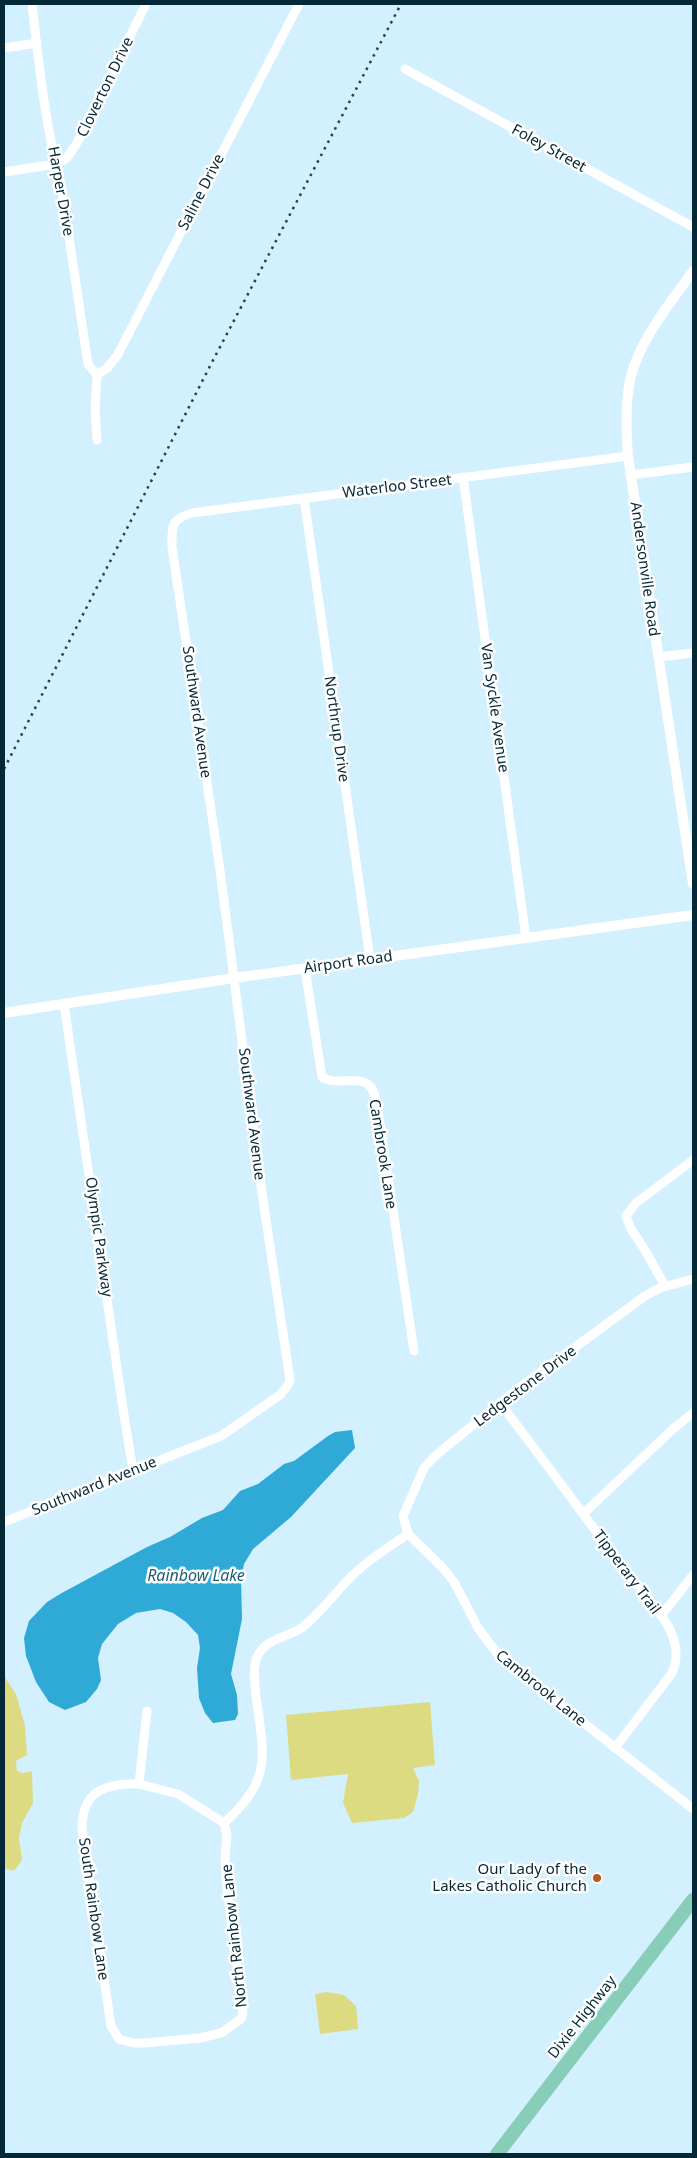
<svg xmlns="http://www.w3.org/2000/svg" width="697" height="2158" font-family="'Noto Sans',sans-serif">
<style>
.green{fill:#dcdb81}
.water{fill:#2faad7}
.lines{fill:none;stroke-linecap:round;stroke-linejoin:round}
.minor{stroke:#fff;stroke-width:9}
.tertiary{stroke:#fff;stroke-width:10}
.primary{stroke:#87cdb7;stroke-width:14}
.rail{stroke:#214351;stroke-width:2.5;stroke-dasharray:2.5 5;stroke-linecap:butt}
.poi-dot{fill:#b9581a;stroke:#fff;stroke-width:2}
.labels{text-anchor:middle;stroke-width:5;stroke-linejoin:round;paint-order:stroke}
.street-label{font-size:15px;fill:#052836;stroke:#fff}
.poi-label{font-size:15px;fill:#052836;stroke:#fff;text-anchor:end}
.water-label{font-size:16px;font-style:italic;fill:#1e5c74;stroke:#fff}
</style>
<rect width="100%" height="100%" fill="#d2f0fe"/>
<g class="green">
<polygon points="4,1676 16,1694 25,1726 27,1755 16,1761 17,1771 23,1773 32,1771 33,1803 22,1823 19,1838 22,1860 14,1871 4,1868"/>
<polygon points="430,1702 435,1765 413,1768 419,1781 418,1794 413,1812 404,1818 352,1823 343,1803 348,1774 291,1780 286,1715"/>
<polygon points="327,1992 344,1995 356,2006 358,2029 320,2034 315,1994"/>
</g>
<polygon class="water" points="352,1430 355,1448 291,1517 253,1549 244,1564 241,1579 242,1619 231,1674 237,1695 238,1714 235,1720 213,1723 205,1713 199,1698 197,1668 200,1648 198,1635 186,1622 173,1613 160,1609 136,1613 118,1624 102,1644 98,1658 101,1680 97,1689 86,1702 65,1710 49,1702 36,1682 26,1656 24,1638 29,1621 47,1602 60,1594 147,1547 170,1537 202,1518 223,1510 240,1491 258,1484 284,1464 294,1461 328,1436 335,1432"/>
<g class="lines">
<g class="minor">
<path d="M32 4C39 64 45 126 61 184L88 364 97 375"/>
<polyline points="4,48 37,43"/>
<polyline points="405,69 693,227"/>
<polyline points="4,172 56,164 67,158 77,143 146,4"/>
<polyline points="97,375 107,368 117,356 299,4"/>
<polyline points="97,440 95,410 97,375"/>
<polyline points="631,475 693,467"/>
<polyline points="463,477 526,938"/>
<polyline points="304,498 370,959"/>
<polyline points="658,657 693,653"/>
<path d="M305 969 322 1077C338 1088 364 1071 373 1091 376 1096 376 1104 378 1110L414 1351"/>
<polyline points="64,1004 123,1409 133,1470"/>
<polyline points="693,1279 660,1288 645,1296 515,1391 435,1456 424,1468 403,1516 408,1534 442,1567 454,1582 478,1628 499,1656 693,1809"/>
<polyline points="665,1286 645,1250 631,1229 626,1216 636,1203 693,1160"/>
<path d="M500 1403C541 1457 581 1511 621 1565 638 1587 659 1607 671 1632 677 1646 678 1660 672 1673L615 1748"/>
<polyline points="583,1514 673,1429 693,1413"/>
<path d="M4 1522 221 1436 280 1395 288 1385 290 1380 258 1166 221 877 172 547C172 527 170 519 192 513L628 456"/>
<polyline points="661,1616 693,1575"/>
<path d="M125 1784H139L178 1794 224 1823 227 1835 225 1856 226 1880 243 2013 241 2019 221 2033 200 2038 145 2043H133L119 2039 111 2026 82 1828C83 1797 96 1787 125 1784Z"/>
<polyline points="139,1784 147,1711"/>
<path d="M224 1823C273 1780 264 1755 256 1696 255 1682 252 1667 258 1655 267 1638 289 1637 303 1627 320 1613 330 1599 345 1583 363 1563 386 1549 408 1534"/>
</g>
<g class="tertiary">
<path d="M693 271C670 304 639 340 630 380 625 405 626 430 628 456L693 884"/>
<polyline points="4,1013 234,978 693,915"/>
</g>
<polyline class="primary" points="497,2154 693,1900"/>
<polyline class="rail" points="4,769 210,366 401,4"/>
</g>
<circle class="poi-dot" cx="597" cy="1878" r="5"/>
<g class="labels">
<g class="street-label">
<text transform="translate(105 87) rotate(-64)" y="5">Cloverton Drive</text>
<text transform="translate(549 148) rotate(29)" y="5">Foley Street</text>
<text transform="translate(61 191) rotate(80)" y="5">Harper Drive</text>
<text transform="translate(201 192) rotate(-63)" y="5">Saline Drive</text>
<text transform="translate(397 486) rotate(-7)" y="5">Waterloo Street</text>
<text transform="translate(645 569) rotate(82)" y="5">Andersonville Road</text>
<text transform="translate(495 708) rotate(82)" y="5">Van Syckle Avenue</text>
<text transform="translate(197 712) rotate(82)" y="5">Southward Avenue</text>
<text transform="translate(337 729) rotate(82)" y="5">Northrup Drive</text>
<text transform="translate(348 962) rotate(-8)" y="5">Airport Road</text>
<text transform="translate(252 1114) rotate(83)" y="5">Southward Avenue</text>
<text transform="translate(383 1154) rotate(81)" y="5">Cambrook Lane</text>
<text transform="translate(99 1237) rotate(82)" y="5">Olympic Parkway</text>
<text transform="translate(525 1386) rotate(-37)" y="5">Ledgestone Drive</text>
<text transform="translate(94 1486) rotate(-22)" y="5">Southward Avenue</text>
<text transform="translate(627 1572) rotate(53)" y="5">Tipperary Trail</text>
<text transform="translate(541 1688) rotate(39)" y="5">Cambrook Lane</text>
<text transform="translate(94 1909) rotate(82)" y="5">South Rainbow Lane</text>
<text transform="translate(234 1936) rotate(-96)" y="5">North Rainbow Lane</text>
<text transform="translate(582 2017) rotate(-52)" y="5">Dixie Highway</text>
</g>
<g class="poi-label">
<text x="587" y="1874">Our Lady of the<tspan x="587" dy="17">Lakes Catholic Church</tspan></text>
</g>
<g class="water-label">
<text x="196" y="1581">Rainbow Lake</text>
</g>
</g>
<rect width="697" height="2158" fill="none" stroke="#052836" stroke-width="10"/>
</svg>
